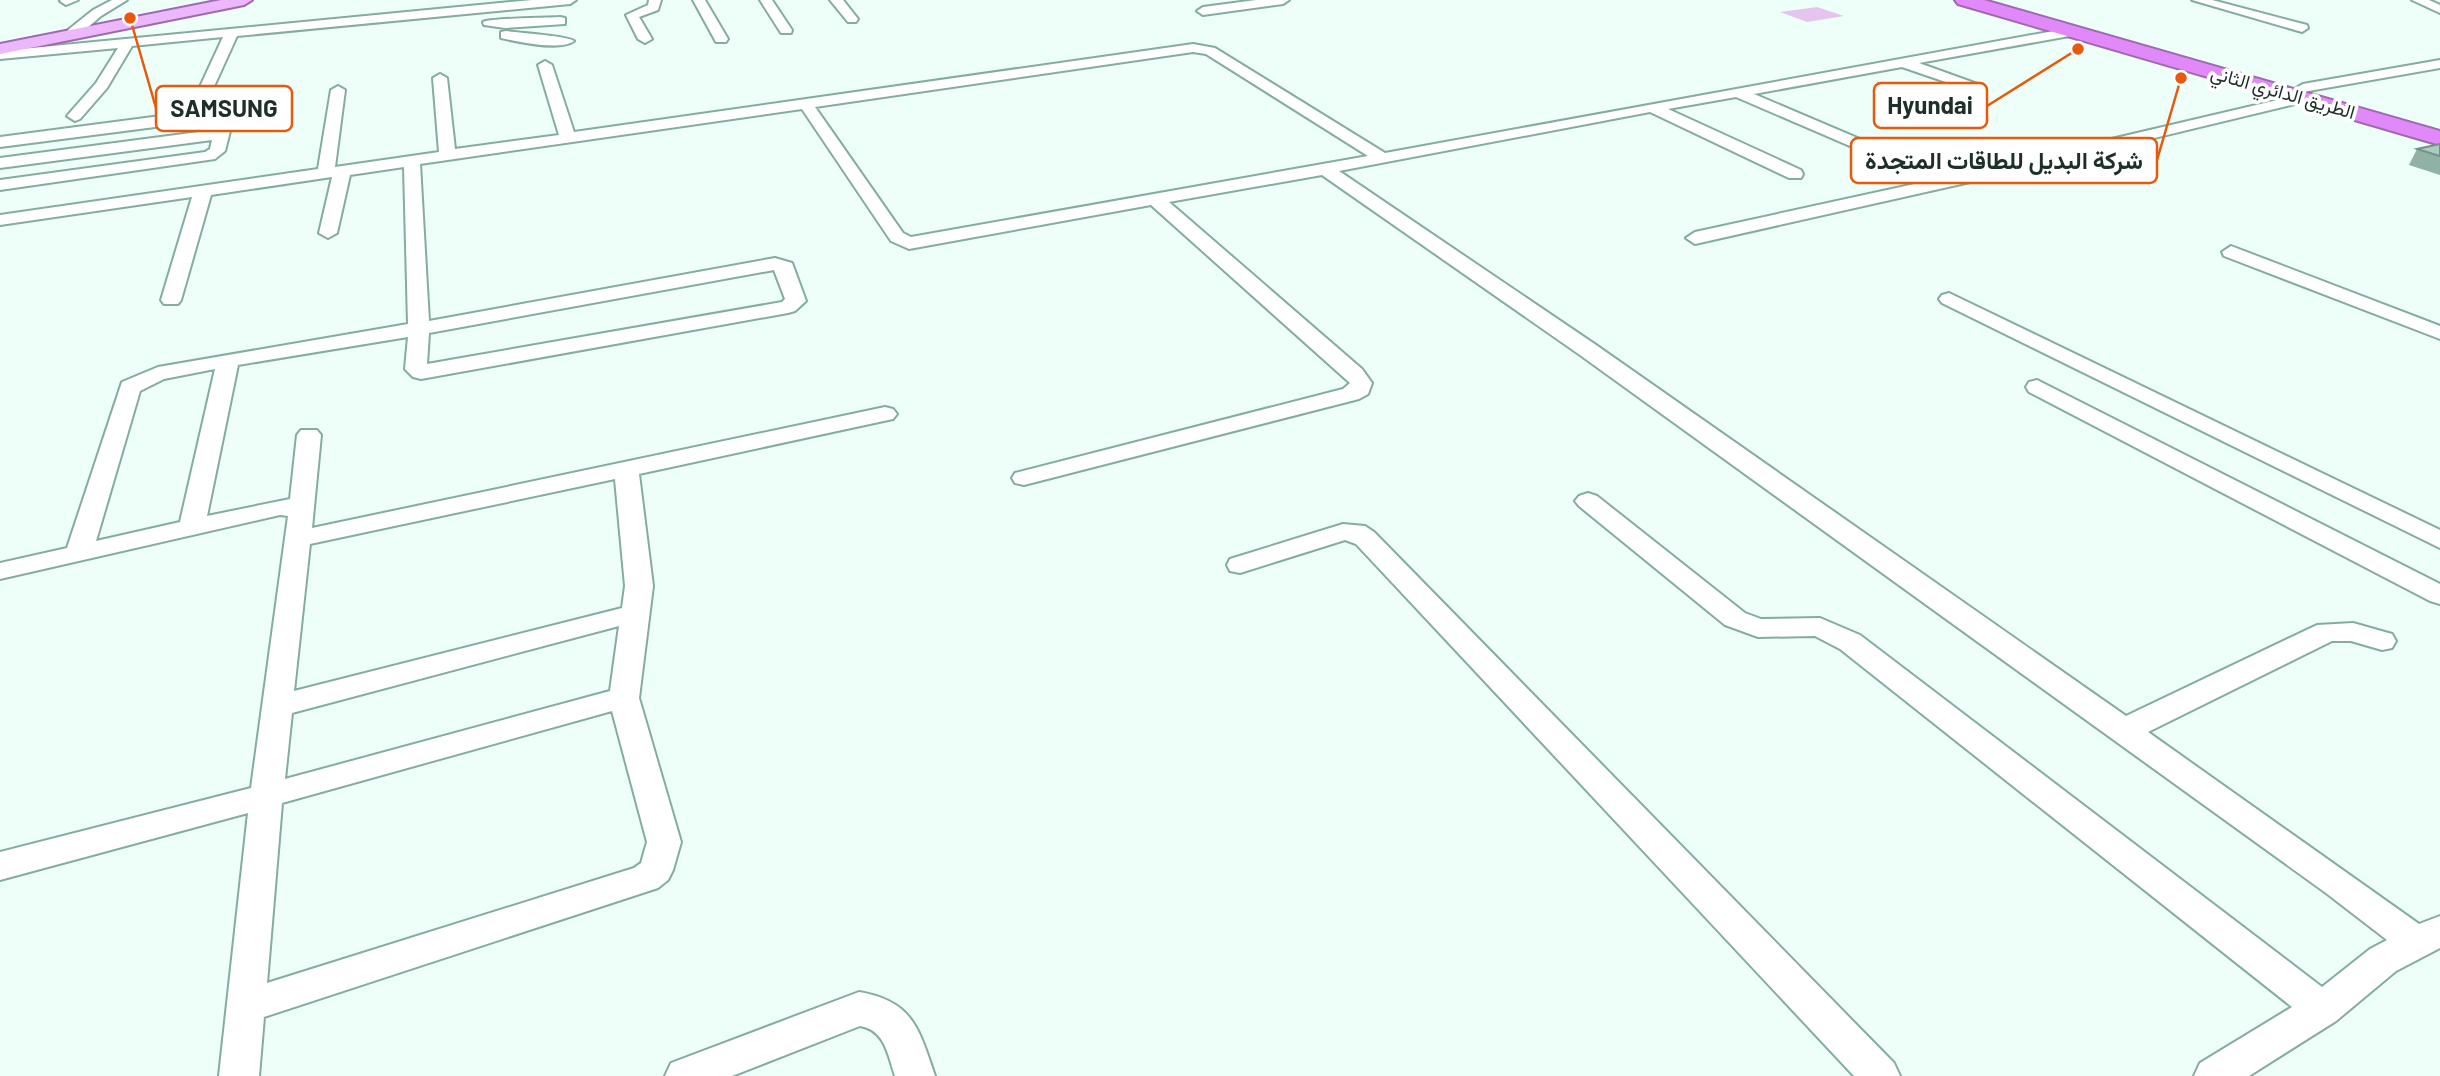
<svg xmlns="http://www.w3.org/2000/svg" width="2440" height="1076" font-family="Barlow,Vazirmatn,sans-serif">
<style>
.green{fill:#e6c4ef}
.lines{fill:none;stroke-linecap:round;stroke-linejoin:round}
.minor-casing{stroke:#84ac9f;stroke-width:4}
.major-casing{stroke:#9d69b0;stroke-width:4}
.highway-casing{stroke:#9d69b0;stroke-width:4}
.minor{fill:#fff;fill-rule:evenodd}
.major{fill:#edb8fb;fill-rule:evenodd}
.highway{fill:#e189f9;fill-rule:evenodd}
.wall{fill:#8fb1a6}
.building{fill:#a6cec1;stroke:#749087;stroke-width:2}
.labels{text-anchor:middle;stroke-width:7;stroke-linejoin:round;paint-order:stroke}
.far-street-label{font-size:19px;fill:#1e2e29;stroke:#fff}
.leader{fill:none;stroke:#e8590c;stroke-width:2.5}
.callout-dot{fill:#e8590c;stroke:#fff;stroke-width:2.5}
.callout{fill:#fff;stroke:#e8590c;stroke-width:2.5}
.callout-label{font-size:24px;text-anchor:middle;font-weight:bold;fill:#1e2e29}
</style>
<rect width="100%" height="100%" fill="#eefef9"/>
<polygon class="green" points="1817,7 1844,16 1807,22 1780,12"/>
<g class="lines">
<g class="minor-casing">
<g id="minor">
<polygon points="78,0 66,5 60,1 61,0"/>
<polygon points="112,0 127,0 101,16 78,36 68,36 68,30 93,10"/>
<polygon points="532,0 576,0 570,4 237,36 206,104 199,108 192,104 223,37 132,46 107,88 80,119 75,121 67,116 96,83 118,48 0,59 0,51"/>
<polygon points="649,0 661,0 658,10 639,17 652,39 645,43 638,39 626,15 648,5"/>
<polygon points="693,0 705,0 728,39 726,42 716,42"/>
<polygon points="760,0 772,0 792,30 791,33 781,33"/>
<polygon points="830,0 843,0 858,19 856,22 848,22"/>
<polygon points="1256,0 1289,0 1283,4 1203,15 1197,11 1203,7"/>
<polygon points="2192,0 2212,0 2307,25 2308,28 2302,32"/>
<polygon points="2412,0 2429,0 2440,5 2440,13"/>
<path d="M560 17 565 18V24L505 28 484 25 483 22C488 18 547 18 560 17Z"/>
<path d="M2070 28 2077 32 2075 35 1919 63 1980 85 1982 88 1980 91 1975 92 1902 67 1754 94 1928 168 1930 172 1928 176 1922 177 1736 97 1668 109 1801 170 1803 174 1801 178H1789L1650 112 1339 171 1596 345 2126 716 2317 625 2353 623 2392 634 2396 641 2392 648 2382 650 2351 641H2332L2148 732 2419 924 2440 916V948L2396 971 2336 1021 2249 1076H2194L2200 1063 2292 1007 1840 649 1815 636 1758 637 1725 625 1579 506 1575 501 1579 496 1588 493 1597 496 1745 613 1761 619 1820 618 1860 635 2322 987 2370 949 2387 940 2326 893 1580 355 1322 175 1169 202 1362 369 1372 383 1368 394 1359 399 1024 485 1015 483 1012 478 1015 473 1343 389 1350 383 1151 205 909 249 891 241 802 109 420 164 429 321 775 258 792 263 806 301 795 311 788 313 421 379 413 377 405 369 408 337 238 365 207 516 290 499 297 435 301 430H317L321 435 312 528 885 407 893 409 897 414 893 419 639 474 653 586 639 698 681 842 673 870 668 880 658 888 264 1017 259 1076H219L248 813 0 880V852L251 788 288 516 280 515 0 579V563L67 548 122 382 158 367 408 324 404 167 350 175 337 233 328 238 319 233 332 177 211 195 181 300 178 304H164L161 300 192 197 0 225V215L318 169 331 90 338 86 345 90 335 167 439 152 433 78 440 74 447 78 455 149 559 135 538 65 545 61 552 65 574 132 1193 44 1215 48 1385 153ZM1193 52 1206 54 1368 156 911 237 903 233 815 107ZM774 270 785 299 782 302 427 364 429 333ZM215 369 180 522 96 541 140 391 164 379ZM615 479 625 586 622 608 294 691 310 544ZM619 626 610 691 285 779 292 713ZM612 711 647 842 641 863 634 868 267 983 282 803Z"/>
<path d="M506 31C519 33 568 36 574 41 561 51 518 42 501 38V32Z"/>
<polygon points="2440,60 2440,68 2303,92 2296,88 2303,84"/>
<polygon points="2303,94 2310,98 2308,101 1988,178 1695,244 1686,238 1695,232 1988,168"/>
<polygon points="214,109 231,112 234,115 225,151 215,159 0,190 0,180 205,152 210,149 212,140 0,168 0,158 214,130 217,119 0,147 0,137"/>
<polygon points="2231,246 2440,326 2440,339 2224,256 2222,252"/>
<polygon points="1949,293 2440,530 2440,548 1942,303 1939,299 1942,295"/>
<polygon points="2037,380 2440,584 2440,604 2430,601 2029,392 2026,387 2029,382"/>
<polygon points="1343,524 1365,526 1374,532 1894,1063 1900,1076 1854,1076 1356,544 1345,540 1240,573 1230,571 1227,565 1230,559"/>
<path d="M859 992C913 1001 919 1029 935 1076H895C888 1055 885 1030 860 1026L732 1076H665L671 1063Z"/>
</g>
</g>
<g class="major-casing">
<polygon id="major" points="221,0 252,0 244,5 0,54 0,44"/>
</g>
<g class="highway-casing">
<polygon id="highway" points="1955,0 1984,0 2440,131 2440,145 1958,4"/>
</g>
<use href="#minor" class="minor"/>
<use href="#major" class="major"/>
<use href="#highway" class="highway"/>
</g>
<polygon class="wall" points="2440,144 2440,175 2409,165 2417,149"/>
<polygon class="building" points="2440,144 2440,156 2417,149"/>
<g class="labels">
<g class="far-street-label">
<text transform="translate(2283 92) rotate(16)" y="7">الطريق الدائري الثاني</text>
</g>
</g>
<path class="leader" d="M2078 49L1987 106M130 18L156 108M2181 78L2157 160"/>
<g class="callout-dot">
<circle cx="2078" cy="49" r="7"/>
<circle cx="130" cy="18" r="7"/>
<circle cx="2181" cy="78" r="7"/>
</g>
<g class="callout">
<rect x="1874" y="83" width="113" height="45" rx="7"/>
<rect x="156" y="86" width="136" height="45" rx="7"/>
<rect x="1851" y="138" width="306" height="45" rx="7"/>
</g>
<g class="callout-label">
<text x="1930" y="114">Hyundai</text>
<text x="224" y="117">SAMSUNG</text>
<text x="2004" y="169">شركة البديل للطاقات المتجدة</text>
</g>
</svg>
